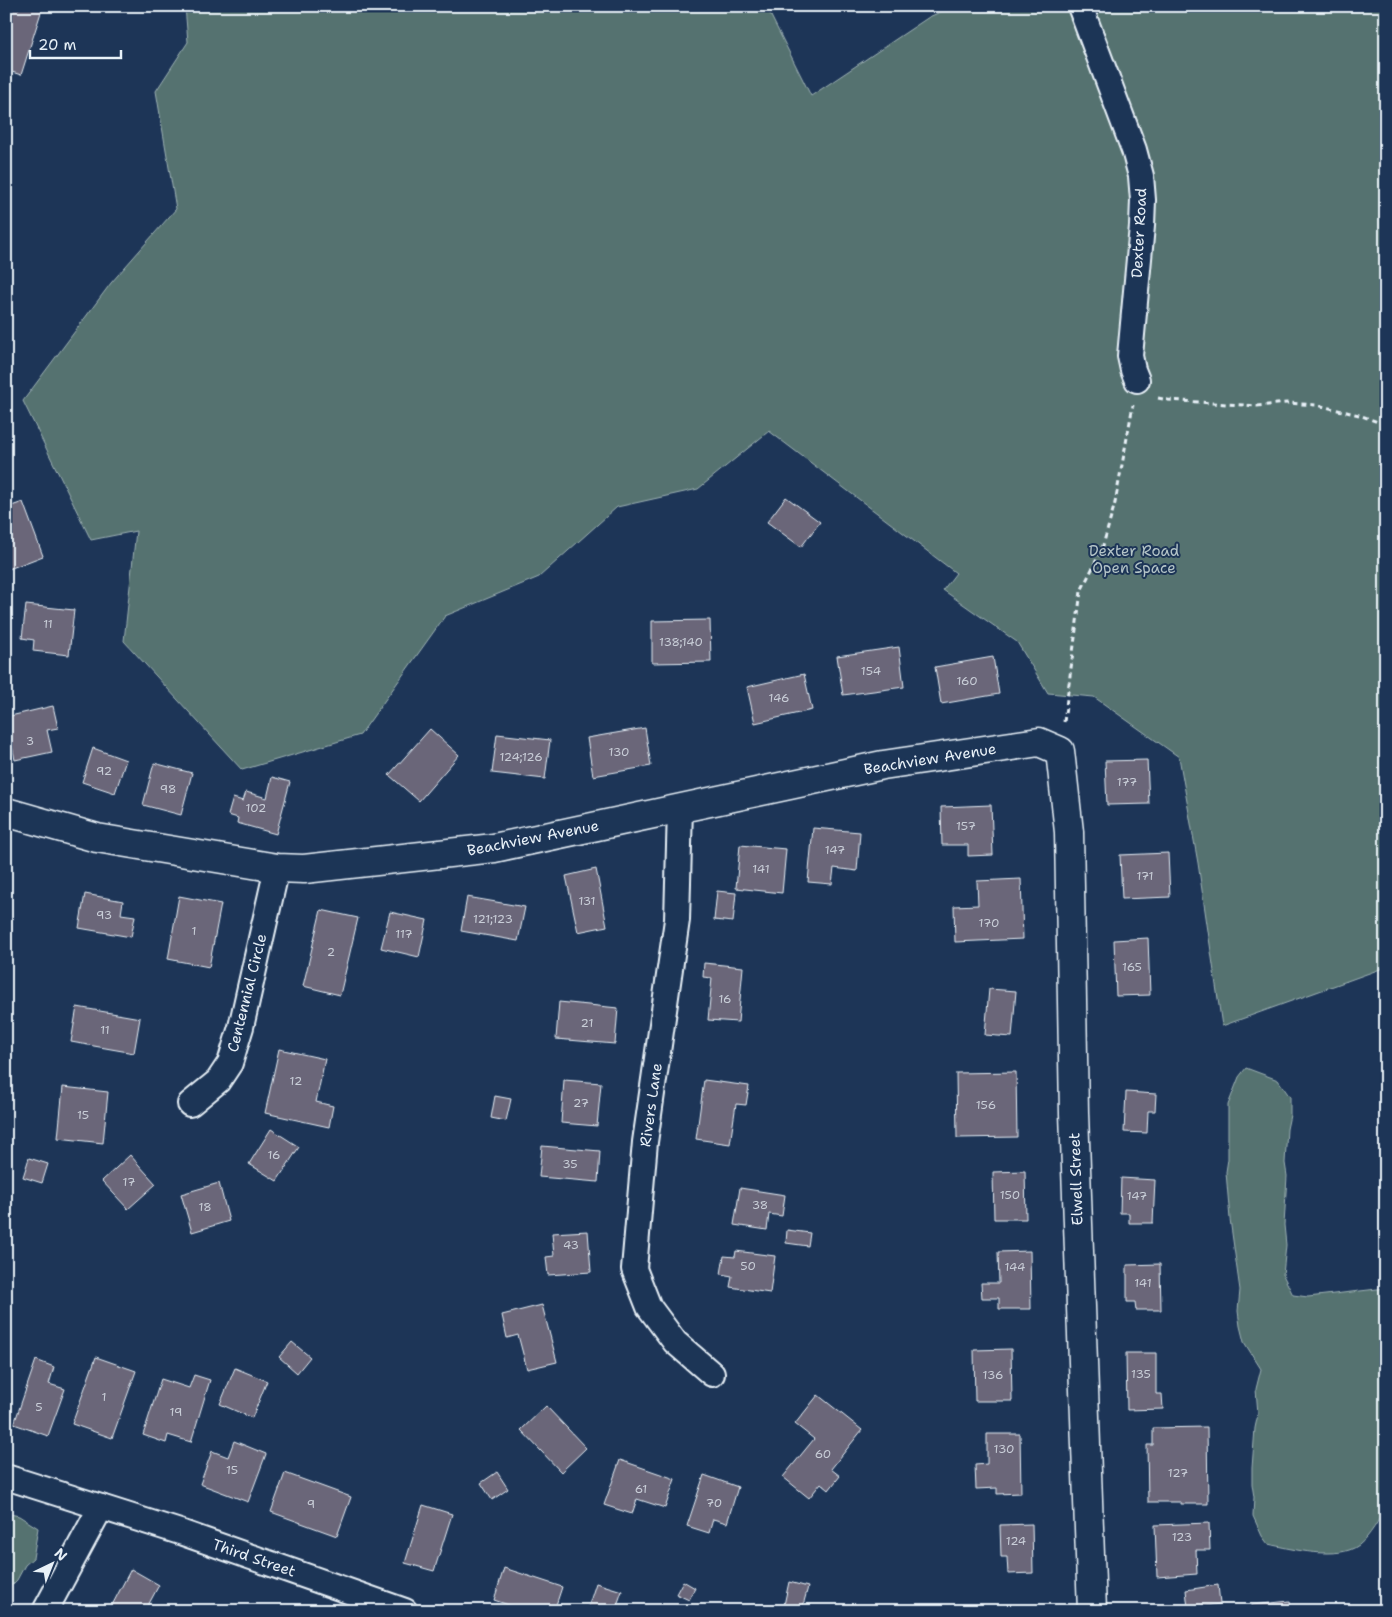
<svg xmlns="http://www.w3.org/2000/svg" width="1392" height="1617" font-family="'Shantell Sans',sans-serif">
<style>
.green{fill:#557270;stroke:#9eb2b4}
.building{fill:#6b6679;stroke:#e8f1f8}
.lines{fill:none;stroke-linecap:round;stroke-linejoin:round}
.minor-casing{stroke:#e8f1f8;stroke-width:28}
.tertiary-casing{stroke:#e8f1f8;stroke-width:31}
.path{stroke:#e8f1f8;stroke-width:3;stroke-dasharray:5 4;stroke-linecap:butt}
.minor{stroke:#1d3557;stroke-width:24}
.tertiary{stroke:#1d3557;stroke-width:28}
.labels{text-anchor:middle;stroke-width:4;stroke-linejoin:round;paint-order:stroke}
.number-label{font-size:12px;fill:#c9ced8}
.street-label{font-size:15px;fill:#e8f1f8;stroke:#1d3557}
.park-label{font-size:15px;fill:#b5c5c8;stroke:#1d3557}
</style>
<rect width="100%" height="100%" fill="#1d3557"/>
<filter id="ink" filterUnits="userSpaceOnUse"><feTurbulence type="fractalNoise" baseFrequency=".02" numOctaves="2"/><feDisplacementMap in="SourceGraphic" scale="10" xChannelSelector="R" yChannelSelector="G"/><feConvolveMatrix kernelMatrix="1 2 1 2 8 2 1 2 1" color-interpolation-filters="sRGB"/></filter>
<g filter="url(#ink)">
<g class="green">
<polygon points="185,6 766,6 811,96 929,17 954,6 1386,6 1386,967 1222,1026 1198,863 1179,757 1094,697 1048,693 1017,642 943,590 956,573 769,431 698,489 617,507 539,577 445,616 360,735 242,770 124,641 136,531 91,540 23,401 111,283 176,209 156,91 188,42"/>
<path d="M1246 1068 1278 1080 1290 1097V1115L1287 1129 1285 1163 1287 1176 1284 1225 1286 1245 1283 1275 1293 1295 1308 1297 1386 1288V1507C1379 1520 1370 1536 1359 1545 1338 1561 1291 1549 1268 1544L1262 1536 1253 1516 1254 1497 1252 1484V1468L1255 1428 1258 1414 1256 1389 1261 1369 1244 1342 1240 1326 1238 1311 1240 1290 1230 1219 1226 1172 1228 1159V1105L1239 1077Z"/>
<polygon points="6,1513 19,1516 38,1528 33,1558 25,1565 17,1580 6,1591"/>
</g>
<g class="building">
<polygon points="6,6 19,9 20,6 43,6 21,75 6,70"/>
<polygon points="786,497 820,522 801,547 767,522"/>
<polygon points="23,502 43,556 9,569 6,563 6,508"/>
<polygon points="26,605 74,610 69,655 33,651 34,640 22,638"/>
<polygon points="710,620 711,662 652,663 652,621"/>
<polygon points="899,647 904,687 843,695 837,656"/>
<polygon points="993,657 999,694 941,704 935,667"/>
<polygon points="804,674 812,710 755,723 747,687"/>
<polygon points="53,706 58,728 47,730 52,752 15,760 6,717"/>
<polygon points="645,728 651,766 593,776 587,738"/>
<polygon points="430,729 459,755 419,801 389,775"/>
<polygon points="497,734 550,740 545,779 492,773"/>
<polygon points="93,748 126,760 115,793 82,782"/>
<polygon points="1147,760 1149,804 1107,805 1105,761"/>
<polygon points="154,763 192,773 181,815 143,805"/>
<polygon points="272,777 290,782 276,834 237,823 238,818 228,815 233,798 243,801 246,792 267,798"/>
<polygon points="991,805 993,855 968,856 968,845 942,845 941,807"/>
<polygon points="813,828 860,832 857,871 834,868 832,884 808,882"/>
<polygon points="740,845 786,849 782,893 736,888"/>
<polygon points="1168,853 1170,897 1122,899 1120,855"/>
<polygon points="596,869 607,926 578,932 566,876"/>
<polygon points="1021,879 1023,939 955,942 954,906 978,905 977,881"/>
<polygon points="717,891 736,893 733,922 714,920"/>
<polygon points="85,894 123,901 121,914 135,916 131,937 79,928"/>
<polygon points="179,896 221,904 209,967 168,959"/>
<polygon points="467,897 525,907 518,941 461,931"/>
<polygon points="321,910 358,918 340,995 303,986"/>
<polygon points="390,912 427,920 419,957 381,948"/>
<polygon points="1148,938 1150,995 1116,996 1114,940"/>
<polygon points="704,963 743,967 738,1022 708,1020 712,978 703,977"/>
<polygon points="989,989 1016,991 1012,1037 985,1035"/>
<polygon points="559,1002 618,1008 615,1044 556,1039"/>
<polygon points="77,1007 140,1018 134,1053 71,1042"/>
<polygon points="279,1049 325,1059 316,1102 333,1106 329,1127 265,1113"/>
<polygon points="1016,1072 1017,1137 957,1138 956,1073"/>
<polygon points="564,1080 601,1083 597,1126 561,1123"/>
<polygon points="704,1080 749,1086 746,1105 736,1104 730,1144 696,1139"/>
<polygon points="63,1087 108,1092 103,1143 58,1138"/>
<polygon points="1126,1092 1156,1094 1155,1111 1148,1111 1147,1133 1124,1132"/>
<polygon points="495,1096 511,1099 506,1121 491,1118"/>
<polygon points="271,1129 299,1147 277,1181 249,1164"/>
<polygon points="542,1146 600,1151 598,1182 539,1177"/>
<polygon points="130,1155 156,1184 128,1209 102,1181"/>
<polygon points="29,1158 48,1164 42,1183 23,1177"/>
<polygon points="1025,1171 1026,1219 994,1219 993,1172"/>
<polygon points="1121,1178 1155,1180 1153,1223 1129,1223 1129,1213 1120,1213"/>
<polygon points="219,1183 229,1221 192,1232 181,1194"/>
<polygon points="740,1188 785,1195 782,1216 769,1214 767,1230 734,1225"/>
<polygon points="787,1230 810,1233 808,1246 786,1243"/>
<polygon points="588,1231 591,1272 548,1275 546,1257 554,1256 552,1233"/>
<polygon points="736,1251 775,1256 770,1293 730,1287 732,1276 721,1274 724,1256 735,1257"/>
<polygon points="1030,1251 1031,1309 999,1309 999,1298 982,1298 981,1283 999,1283 998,1252"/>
<polygon points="1160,1264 1161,1310 1136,1310 1135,1302 1127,1302 1127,1265"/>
<polygon points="542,1305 557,1362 527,1369 518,1335 507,1338 502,1315"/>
<polygon points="292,1342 310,1357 297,1373 279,1357"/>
<polygon points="1011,1349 1012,1401 975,1401 974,1350"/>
<polygon points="1126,1353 1156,1353 1156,1394 1162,1394 1163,1409 1127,1410"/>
<polygon points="96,1357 136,1371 112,1438 72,1424"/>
<polygon points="36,1360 54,1367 49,1384 65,1389 48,1436 14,1424"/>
<polygon points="235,1368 267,1381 252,1418 220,1404"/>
<polygon points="194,1375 210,1380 191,1442 168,1435 166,1443 143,1435 161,1379 189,1388"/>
<polygon points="818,1395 862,1430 831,1469 840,1476 829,1490 821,1483 809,1498 783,1477 814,1439 795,1424"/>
<polygon points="546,1406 586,1448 561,1472 521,1430"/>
<polygon points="1207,1427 1208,1504 1181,1504 1181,1502 1148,1502 1147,1445 1153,1445 1153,1428"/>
<polygon points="987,1434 1020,1434 1021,1493 997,1494 997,1488 976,1489 975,1465 987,1464"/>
<polygon points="234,1441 266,1454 248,1502 200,1484 212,1451 228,1457"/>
<polygon points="620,1460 675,1479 665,1508 637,1499 632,1514 604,1505"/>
<polygon points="497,1472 508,1489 492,1500 481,1483"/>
<polygon points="285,1473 351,1497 337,1536 271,1512"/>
<polygon points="704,1475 738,1487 727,1523 713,1519 709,1533 687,1526"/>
<polygon points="423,1505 452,1514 434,1571 405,1563"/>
<polygon points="1209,1523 1210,1550 1196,1550 1197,1574 1157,1577 1155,1525"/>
<polygon points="1032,1524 1033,1573 1008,1574 1007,1557 1001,1557 1000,1525"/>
<polygon points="504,1568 562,1587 554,1611 526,1611 494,1600"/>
<polygon points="131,1569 159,1585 145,1611 109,1611"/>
<polygon points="683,1581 695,1588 689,1600 676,1594"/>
<polygon points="789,1582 808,1587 802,1609 784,1605"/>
<polygon points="596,1583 622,1591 615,1611 587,1611"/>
<polygon points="1218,1585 1220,1604 1188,1608 1186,1590"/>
<polygon points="1290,1601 1291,1611 1252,1611 1252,1605"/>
<polygon points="1033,1606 1033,1611 1004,1611 1004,1607"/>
</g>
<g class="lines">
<g class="minor-casing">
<g id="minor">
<polyline points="1080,6 1134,150 1141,176 1143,200 1142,226 1130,356 1133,370 1137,380"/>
<polyline points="680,808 677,920 645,1142 634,1269 649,1307 675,1342 712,1374"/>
<polyline points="190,1104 218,1081 230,1063 241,1027 277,868"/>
<polyline points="6,1477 183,1533 405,1611"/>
<polyline points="45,1611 101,1507"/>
</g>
</g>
<g class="tertiary-casing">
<polyline id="tertiary" points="6,812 97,838 277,868 304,869 494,848 883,765 1039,742 1060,751 1069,832 1074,1113 1092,1611"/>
</g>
<g class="path">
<polyline points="1158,398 1168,400 1257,406 1287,403 1317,405 1359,415 1386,425"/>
<polyline points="1064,722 1081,591 1102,549 1115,503 1133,405"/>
</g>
<use href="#minor" class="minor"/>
<use href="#tertiary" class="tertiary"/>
</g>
</g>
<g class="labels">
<g class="number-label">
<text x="48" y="628">11</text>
<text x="681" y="646">138;140</text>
<text x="871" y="675">154</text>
<text x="967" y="685">160</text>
<text x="779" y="702">146</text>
<text x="30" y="745">3</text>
<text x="619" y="756">130</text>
<text x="521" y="761">124;126</text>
<text x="104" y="775">92</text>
<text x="1127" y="786">177</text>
<text x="168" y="793">98</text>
<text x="256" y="812">102</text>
<text x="966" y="830">157</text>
<text x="835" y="854">147</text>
<text x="761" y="873">141</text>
<text x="1145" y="880">171</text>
<text x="587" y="905">131</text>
<text x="104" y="919">93</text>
<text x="493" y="923">121;123</text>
<text x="989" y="927">170</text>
<text x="194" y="935">1</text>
<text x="404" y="938">117</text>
<text x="331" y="956">2</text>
<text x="1132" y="971">165</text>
<text x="725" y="1003">16</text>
<text x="587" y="1027">21</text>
<text x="105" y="1034">11</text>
<text x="296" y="1085">12</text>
<text x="581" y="1107">27</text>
<text x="986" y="1109">156</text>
<text x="83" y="1119">15</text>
<text x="274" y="1159">16</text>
<text x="570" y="1168">35</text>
<text x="129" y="1186">17</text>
<text x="1010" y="1199">150</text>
<text x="1137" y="1200">147</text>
<text x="760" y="1209">38</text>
<text x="205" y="1211">18</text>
<text x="571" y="1249">43</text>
<text x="748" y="1270">50</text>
<text x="1015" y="1271">144</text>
<text x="1143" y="1287">141</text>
<text x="1141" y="1378">135</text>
<text x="993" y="1379">136</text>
<text x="104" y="1401">1</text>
<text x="39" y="1411">5</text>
<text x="176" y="1416">19</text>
<text x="1004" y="1453">130</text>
<text x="823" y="1458">60</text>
<text x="232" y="1474">15</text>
<text x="1178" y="1477">127</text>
<text x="641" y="1493">61</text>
<text x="714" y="1507">70</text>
<text x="311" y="1508">9</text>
<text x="1182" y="1541">123</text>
<text x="1016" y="1545">124</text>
</g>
<g class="street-label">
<text transform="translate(1139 233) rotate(-87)" y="5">Dexter Road</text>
<text transform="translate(930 759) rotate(-9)" y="5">Beachview Avenue</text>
<text transform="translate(533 838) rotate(-11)" y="5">Beachview Avenue</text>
<text transform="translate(247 993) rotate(-76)" y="5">Centennial Circle</text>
<text transform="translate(651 1105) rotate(-82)" y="5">Rivers Lane</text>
<text transform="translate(1076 1179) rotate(-92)" y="5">Elwell Street</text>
<text transform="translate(254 1558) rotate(19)" y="5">Third Street</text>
</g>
<g class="park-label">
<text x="1134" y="556">Dexter Road<tspan x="1134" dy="17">Open Space</tspan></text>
</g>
</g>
<rect width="1392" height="1617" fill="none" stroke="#1d3557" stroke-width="25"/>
<rect x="12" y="12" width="1367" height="1592" fill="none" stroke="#e8f1f8" stroke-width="2" filter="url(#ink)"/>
<g transform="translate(52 1564) rotate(43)" stroke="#1d3557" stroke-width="4" paint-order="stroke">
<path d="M0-4L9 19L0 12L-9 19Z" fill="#e8f1f8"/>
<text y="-8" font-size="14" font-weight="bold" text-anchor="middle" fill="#e8f1f8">N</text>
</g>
<path d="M30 50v8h91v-8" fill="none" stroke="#e8f1f8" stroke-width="2.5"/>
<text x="38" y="50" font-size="15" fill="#e8f1f8" stroke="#1d3557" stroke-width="4" paint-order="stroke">20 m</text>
</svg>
